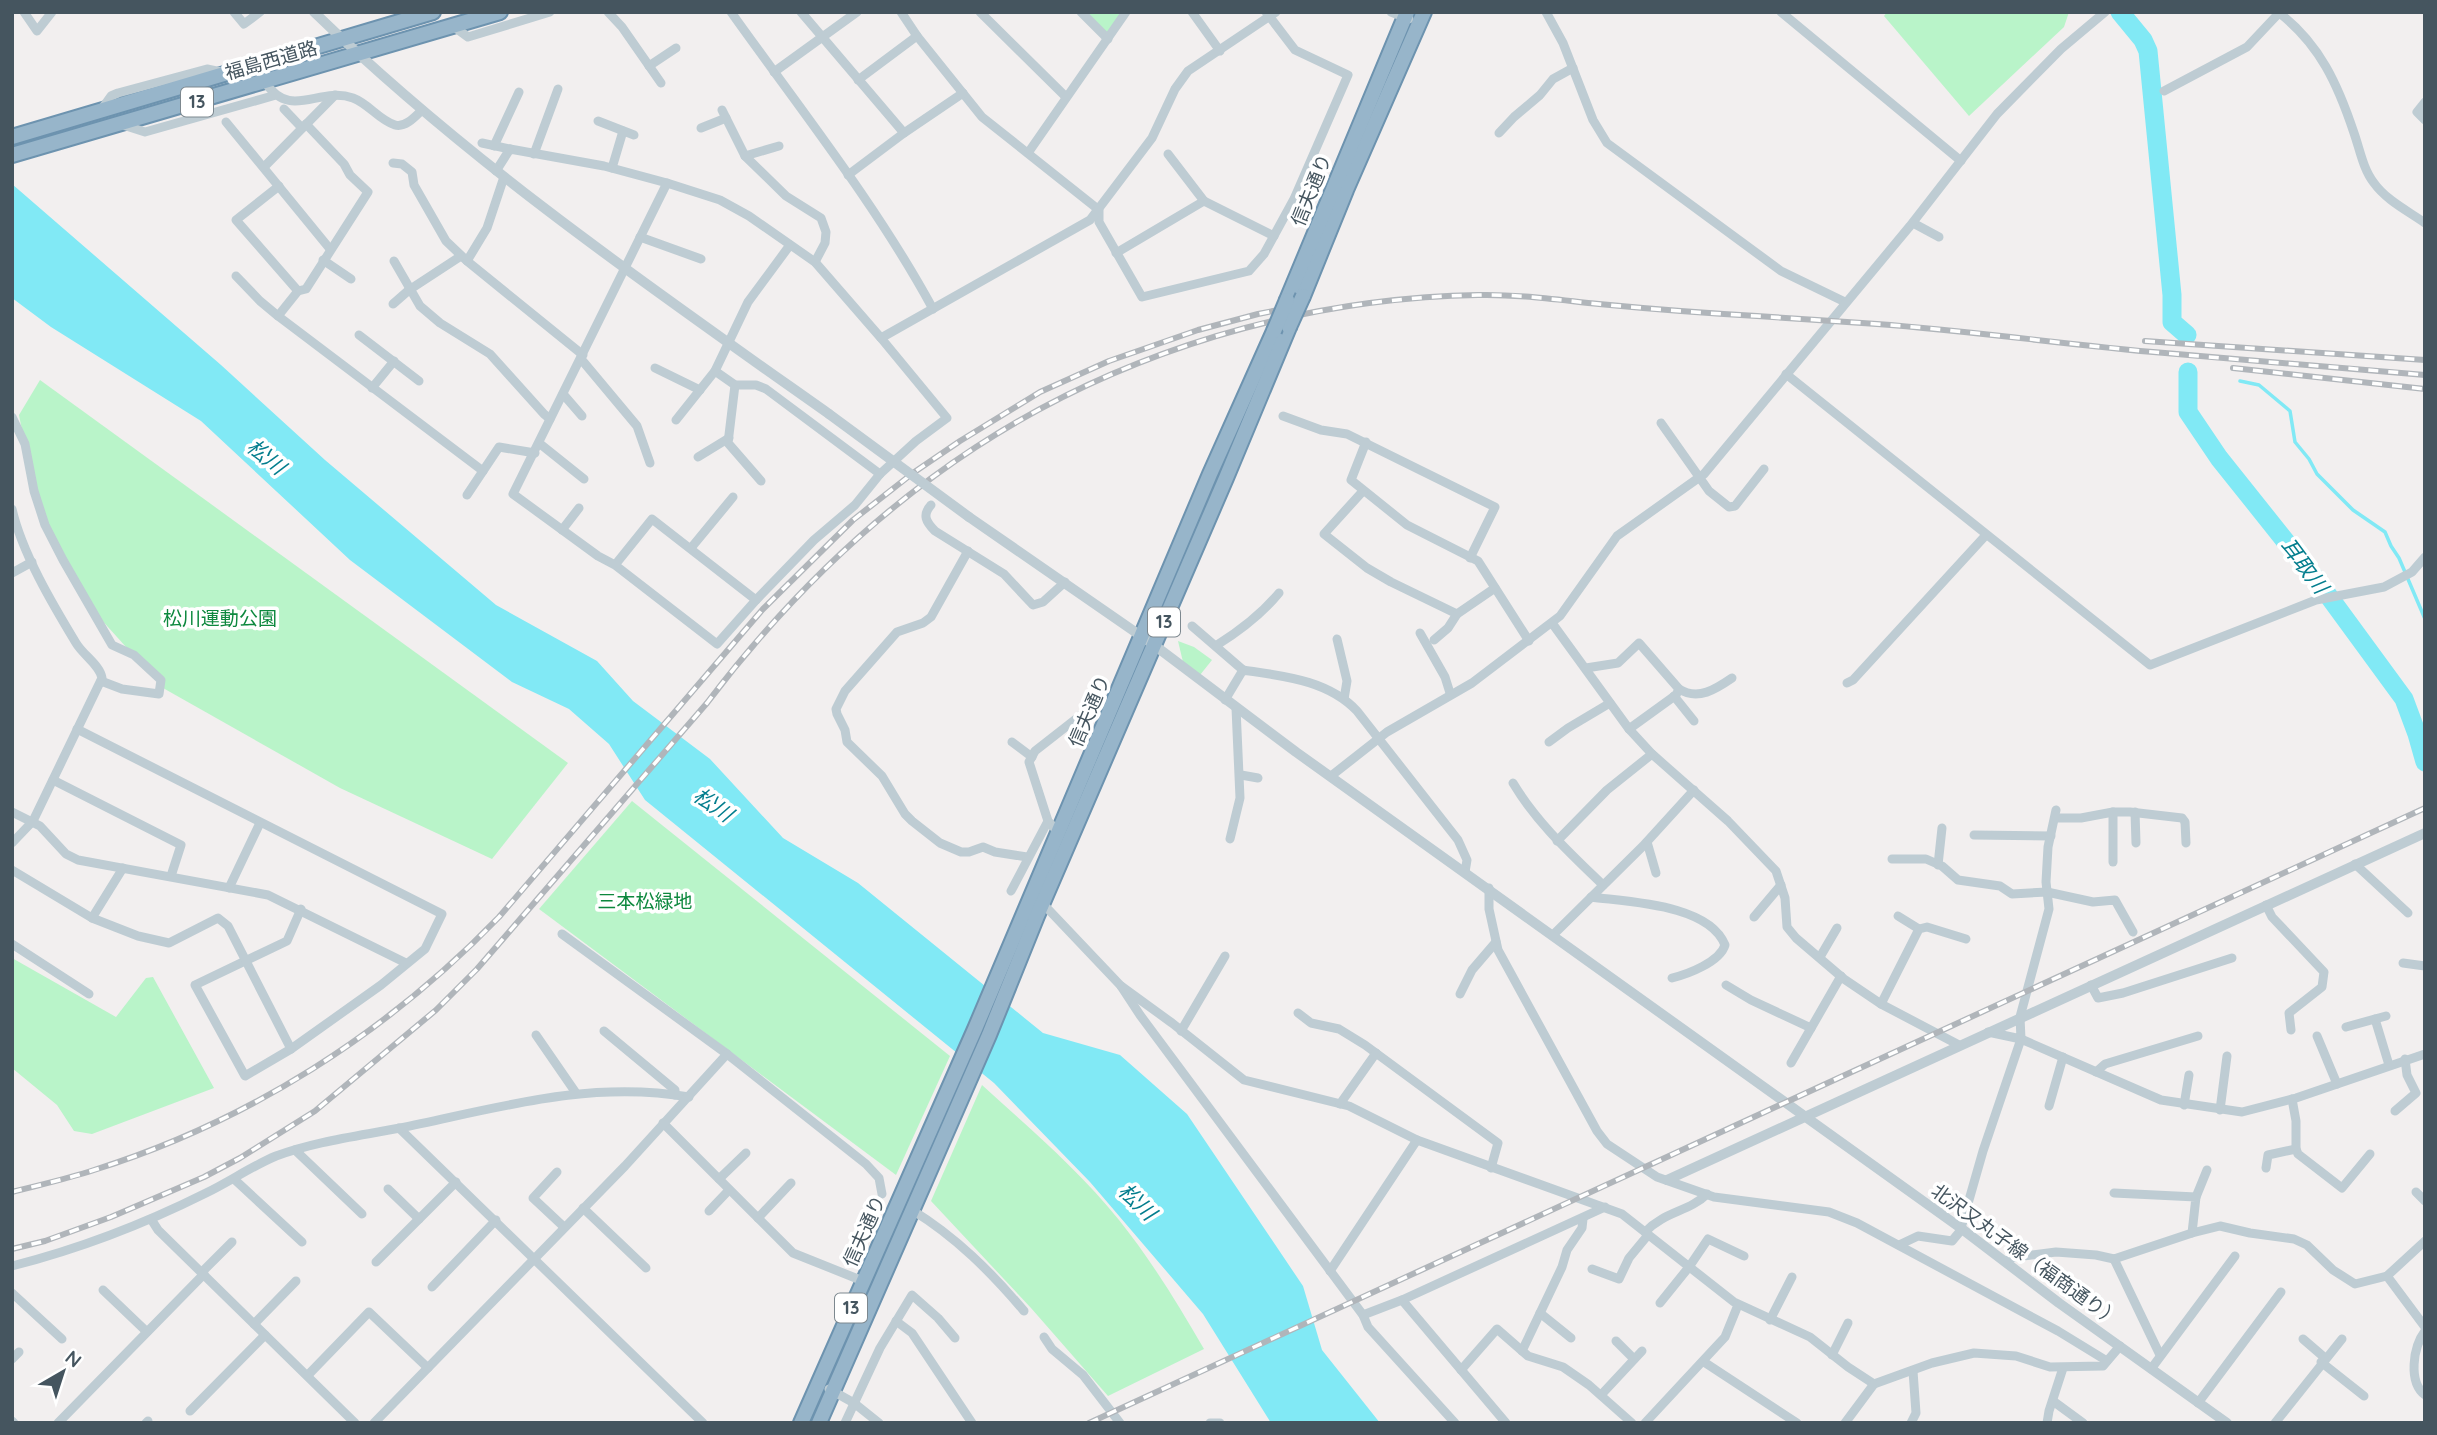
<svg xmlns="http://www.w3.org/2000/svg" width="2437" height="1435" font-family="Quicksand,'Noto Sans JP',sans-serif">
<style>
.green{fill:#b9f4c9}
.water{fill:#81e9f5}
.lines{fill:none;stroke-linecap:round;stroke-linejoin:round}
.stream{stroke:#81e9f5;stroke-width:3.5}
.river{stroke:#81e9f5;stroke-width:19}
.trunk-casing{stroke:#6d93af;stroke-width:18}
.minor{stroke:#beccd3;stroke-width:9}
.tertiary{stroke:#beccd3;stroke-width:10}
.trunk{stroke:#97b5ca;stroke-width:14}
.rail-casing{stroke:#b0b5ba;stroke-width:6}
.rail{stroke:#fff;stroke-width:3.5;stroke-dasharray:10;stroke-linecap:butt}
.trunk-bridge-casing{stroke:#6d93af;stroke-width:18;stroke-linecap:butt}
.tertiary-bridge{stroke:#beccd3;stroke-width:10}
.trunk-bridge{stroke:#97b5ca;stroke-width:14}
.labels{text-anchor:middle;stroke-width:7;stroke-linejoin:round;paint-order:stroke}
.shield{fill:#fff;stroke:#7d888f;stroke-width:2}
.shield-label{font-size:18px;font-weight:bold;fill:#45555f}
.street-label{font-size:19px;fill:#45555f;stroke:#fff}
.park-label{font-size:19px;fill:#0d883e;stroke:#fff}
.water-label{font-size:21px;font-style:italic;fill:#047e8e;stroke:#fff}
</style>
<rect width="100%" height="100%" fill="#f2efef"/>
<g class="green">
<polygon points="1083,12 1122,12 1106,35"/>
<polygon points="1887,12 2069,12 2064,27 1969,116 1884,16"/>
<polygon points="40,380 568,763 492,859 340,788 163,688 80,596 38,511 19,415"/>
<polygon points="1178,641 1194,647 1212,660 1200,675 1183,662"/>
<polygon points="632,801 950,1056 896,1175 539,909"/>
<polygon points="12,958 116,1017 146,978 153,977 214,1088 92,1134 74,1131 57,1105 12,1068"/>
<path d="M982 1085C1029 1128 1079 1170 1119 1220 1151 1260 1178 1304 1204 1349L1108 1396 1031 1308 931 1201Z"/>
</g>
<polygon class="water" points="12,184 221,365 325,460 496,605 597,661 633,701 710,759 783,838 858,883 1043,1033 1120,1055 1187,1114 1303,1286 1322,1350 1380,1423 1271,1423 1203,1314 1090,1182 994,1083 645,800 609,744 569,709 512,682 350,560 201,421 51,327 12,298"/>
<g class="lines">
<polyline class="stream" points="2240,381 2259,385 2290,411 2295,442 2309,459 2317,474 2353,510 2385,532 2391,546 2399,558 2425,619"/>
<g class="river">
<polyline points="2120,12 2143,40 2148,51 2172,295 2172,322 2187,335"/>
<polyline points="2188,372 2188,412 2219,458 2322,587 2404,699 2417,734 2425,762"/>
</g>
<g class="trunk-casing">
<g id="trunk">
<polyline points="12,137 433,12"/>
<polyline points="12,155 500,12"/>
<polyline points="1303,296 1346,190 1424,12"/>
<polyline points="1287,300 1407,12"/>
<polyline points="801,1423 975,1029 1210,474 1274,331"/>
<polyline points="819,1423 989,1035 1037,916 1226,478 1289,327"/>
</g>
</g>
<g class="minor">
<polyline points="24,12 37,31 52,12"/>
<polyline points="234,12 244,24 260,12"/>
<polyline points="608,12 622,27 661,83"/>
<path d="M731 12C800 109 876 204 933 309"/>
<polyline points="801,12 904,133"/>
<polyline points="901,12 917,36 982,117 1099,210 1099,222 1142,297 1249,271 1264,254 1294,199 1348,75 1295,50 1266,12"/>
<polyline points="980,12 1066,97"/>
<polyline points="1081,12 1108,39"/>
<polyline points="1192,12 1220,51"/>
<polyline points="1391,12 1409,19"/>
<polyline points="1546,12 1563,43 1593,120 1607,143 1781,271 1845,302"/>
<polyline points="1781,12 1961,161"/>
<path d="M2278 12C2320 44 2338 85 2354 133 2360 150 2363 169 2374 183 2386 200 2408 211 2425 223"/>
<polyline points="453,26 468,37 550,12"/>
<polyline points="649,66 676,48"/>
<polyline points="774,72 857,12"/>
<polyline points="858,80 917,36"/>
<path d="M265 82C291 121 318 86 353 98 369 104 379 120 395 125 405 128 415 117 422 110"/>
<polyline points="2164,91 2247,47 2279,13"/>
<polyline points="2425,102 2417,112 2425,120"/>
<polyline points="284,109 302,128"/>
<polyline points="101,110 111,96 118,93 207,69 226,73"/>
<polyline points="722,110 745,156 786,196 821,218 826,232 825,243 815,262"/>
<polyline points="598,121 634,135"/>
<polyline points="226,122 330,249"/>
<polyline points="120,124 145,132 276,95"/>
<polyline points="701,128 726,118"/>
<polyline points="1499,133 1514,117 1540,95 1553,79 1573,68"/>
<polyline points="482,143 510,149"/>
<polyline points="494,146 519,92"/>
<polyline points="1028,153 1126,12"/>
<polyline points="534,154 558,89"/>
<polyline points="1168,154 1204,201"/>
<polyline points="745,156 779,146"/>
<polyline points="393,163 402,164 412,172 414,185 446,241 467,261 583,355"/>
<polyline points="264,167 335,95"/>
<polyline points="612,168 623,131"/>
<polyline points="496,171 510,149 604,166 667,183 720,200 749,216 815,262 881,338 947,418 916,441 880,474 855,505 814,540 756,600"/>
<polyline points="848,175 904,133 963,93"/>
<polyline points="1913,223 1939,237"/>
<polyline points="640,237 701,259"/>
<polyline points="1116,253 1204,201 1274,236"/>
<polyline points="323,260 351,279"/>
<polyline points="394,261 420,306 440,323 490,354 544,414 550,419"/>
<polyline points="467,261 487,228 504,177"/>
<polyline points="236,276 260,301 278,316 483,471"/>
<polyline points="298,291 306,289 368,192 350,175 344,164 306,124"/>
<polyline points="393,304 409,290 461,256"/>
<polyline points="278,316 298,291 236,220 279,186"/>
<polyline points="359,335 419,381"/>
<polyline points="881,338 1090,220 1152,138 1175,89 1188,71 1276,12"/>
<polyline points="581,359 637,426 650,463"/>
<polyline points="655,368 700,390"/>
<polyline points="715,371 735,385 756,385 766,389 880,474"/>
<polyline points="1786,374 2150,665 2316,600 2384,587 2412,572 2425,557"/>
<polyline points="735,385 728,443 761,481"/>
<polyline points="372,388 394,361"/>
<polyline points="563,394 582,416"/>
<polyline points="1283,416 1321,430 1347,434 1495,507 1470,558"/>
<polyline points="12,417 25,444 34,491 45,525 63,560 112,645 134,655 161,680 159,694 122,689 101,681"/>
<polyline points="676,420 715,371 748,302 790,245"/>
<polyline points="1661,423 1709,491 1729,507 1735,506 1764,469"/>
<polyline points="1366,442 1351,480 1407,525 1478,561 1529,641"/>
<polyline points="539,443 584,479"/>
<polyline points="698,457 729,438"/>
<polyline points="1363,491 1324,534 1367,568 1391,582 1457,614 1495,588"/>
<polyline points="467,495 499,447 535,453"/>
<path d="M931 505C922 515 926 522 935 531L1004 574 1033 605 1043 602 1065 582"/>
<path d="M12 509C22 553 53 605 76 643 83 655 100 665 102 678L33 821 12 843"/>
<polyline points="562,530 579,508"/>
<polyline points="691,548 733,497"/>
<polyline points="968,551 931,617 923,623 897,632 845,691 836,709 837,714 845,730 847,742 882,776 905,814 912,821 940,843 961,852 969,852 983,847 995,852 1027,857"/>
<polyline points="615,565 652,519 756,600 717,644 615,565 598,556 513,494 667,183"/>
<polyline points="12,573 32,562"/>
<polyline points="1552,623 1629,729 1652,754 1728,821 1776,871 1785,898 1787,927 1796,938 1844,979 1881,1004 1959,1045"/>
<polyline points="1192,626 1243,670"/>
<polyline points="1420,633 1445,677 1450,693"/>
<polyline points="1337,639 1347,681 1344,699"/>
<polyline points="1434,640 1448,628 1457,614"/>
<path d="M1217 645C1241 630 1261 615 1279 593"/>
<polyline points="1586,668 1618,663 1639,643 1679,689 1676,695 1629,729"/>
<polyline points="1847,683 1853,680 1986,535"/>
<path d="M1679 689C1698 701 1716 689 1732 678"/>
<polyline points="1674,696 1694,721"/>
<path d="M1225 700 1243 670C1283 676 1328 680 1357 711L1458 840 1467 860 1465 872"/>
<polyline points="77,729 442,914 425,949 381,985 291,1049 245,1076 195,985 287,941 301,909"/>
<polyline points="1012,742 1032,757"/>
<polyline points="1549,742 1568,728 1610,703"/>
<polyline points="1241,775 1258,778"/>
<polyline points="1331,776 1387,732 1472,683 1560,616 1617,536 1704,474 1910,226 1997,114 2061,49 2105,12"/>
<polyline points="53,780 181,845 171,876"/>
<path d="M1513 783C1537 823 1570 853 1603 885"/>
<polyline points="12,812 40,826 66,854 78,860 268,895 406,963"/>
<polyline points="2135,812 2136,843"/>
<polyline points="2055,818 2081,818 2113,812 2130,812 2182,818 2185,822 2186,843"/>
<polyline points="1058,832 1048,821 1029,762 1035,751 1090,708"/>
<polyline points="1974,835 2051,836"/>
<polyline points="1230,839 1240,798 1236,708"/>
<polyline points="1557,841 1607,790 1652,754"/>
<polyline points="1647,842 1656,873"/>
<polyline points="1892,859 1926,859 1942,866 1958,880 2000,886 2012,894 2047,892 2093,902 2115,900 2133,932"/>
<polyline points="2113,862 2113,812"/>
<polyline points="2355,864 2408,913"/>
<polyline points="1938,865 1942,828"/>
<polyline points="12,870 92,918 138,936 169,943 218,918 228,926 291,1049"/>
<polyline points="229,888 260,823"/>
<polyline points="1489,888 1489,909 1498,950 1597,1131 1607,1144 1657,1177 1714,1197 1829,1212 1857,1223 2058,1331 2107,1361"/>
<polyline points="1011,891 1048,821"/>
<path d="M1591 897C1628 902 1709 904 1725 945 1720 962 1688 974 1672 978"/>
<polyline points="2266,905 2272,917 2324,972 2322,987 2289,1013 2291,1030"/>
<polyline points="1047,908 1121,986 1140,1015 1363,1315 1368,1327 1455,1423"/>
<polyline points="1898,916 1919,929"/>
<polyline points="1754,917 1781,885"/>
<polyline points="92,918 123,868"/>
<polyline points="562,934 727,1054"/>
<polyline points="1553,935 1643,846 1694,790"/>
<polyline points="12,944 89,994"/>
<polyline points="1820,957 1837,928"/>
<polyline points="2403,963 2425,966"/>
<polyline points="1726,985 1751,1000 1811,1028"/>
<polyline points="2091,985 2098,998 2123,993 2232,958"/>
<polyline points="1121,986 1172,1023 1244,1080 1349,1106 1417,1140 1622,1214 1734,1302 1810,1337 1848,1367 1874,1384 1932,1363 1974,1353 2016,1356 2050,1367 2103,1366 2120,1346"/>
<polyline points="1460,994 1472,970 1496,942"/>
<polyline points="1881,1004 1919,929 1927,927 1966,939"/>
<polyline points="1298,1013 1311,1023 1339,1029 1365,1045 1498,1143 1491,1168"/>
<polyline points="2375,1019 2389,1065"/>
<polyline points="2346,1027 2386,1016"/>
<polyline points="604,1031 675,1090 675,1095"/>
<polyline points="1181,1031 1225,956"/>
<polyline points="1988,1032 2021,1039 2020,1017 2049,909 2046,882 2048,847 2056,810"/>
<polyline points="536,1035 576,1093"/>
<polyline points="2317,1036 2337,1084"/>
<polyline points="1791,1063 1841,976"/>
<polyline points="2096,1072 2105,1064 2198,1036"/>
<polyline points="2292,1099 2296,1121 2296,1149 2298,1154 2342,1188 2370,1154"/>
<polyline points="1340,1104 1376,1053"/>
<polyline points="2184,1105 2189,1075"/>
<polyline points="2049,1106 2063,1057"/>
<polyline points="2220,1110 2227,1056"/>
<polyline points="2395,1111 2416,1093 2407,1075 2405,1059"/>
<polyline points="663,1123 793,1253 863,1281"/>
<polyline points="399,1128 703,1423"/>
<polyline points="295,1150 362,1214"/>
<polyline points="2266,1168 2268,1155 2296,1149"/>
<polyline points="557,1172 533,1198 564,1227"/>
<polyline points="234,1179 302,1242"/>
<polyline points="719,1179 746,1153"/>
<polyline points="388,1189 419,1219"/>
<polyline points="2416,1192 2425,1201"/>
<polyline points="2196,1197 2207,1170"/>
<polyline points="583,1208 646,1268"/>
<path d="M912 1210C956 1237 991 1272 1024 1311"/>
<polyline points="709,1211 729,1190"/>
<polyline points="758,1218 791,1183"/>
<polyline points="151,1219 158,1230 355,1423"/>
<polyline points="1961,1228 1983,1151 2021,1039 2161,1100 2242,1112 2296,1098 2425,1054"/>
<path d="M1645 1232C1665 1211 1689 1212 1707 1194"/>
<polyline points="2192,1233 2220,1226 2250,1233 2294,1239 2307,1245 2333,1270 2355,1284 2387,1276"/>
<polyline points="2425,1241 2387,1276 2425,1327"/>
<polyline points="1899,1245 1918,1236 1952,1241 1962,1229"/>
<polyline points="2114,1259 2160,1355"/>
<polyline points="2006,1261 2015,1257 2056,1252 2096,1255 2114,1259 2192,1233 2196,1197 2114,1193"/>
<polyline points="376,1262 456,1182"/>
<path d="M12 1266C79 1249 144 1224 206 1193 229 1182 252 1166 276 1156 316 1141 359 1136 400 1128 498 1108 588 1080 689 1097"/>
<polyline points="1592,1269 1619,1279 1629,1258 1648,1235"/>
<polyline points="1330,1271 1417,1140"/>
<polyline points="202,1272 232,1242"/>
<polyline points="432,1287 496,1220"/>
<polyline points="103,1290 147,1332"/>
<polyline points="12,1293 62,1339"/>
<polyline points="1402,1300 1506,1423"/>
<polyline points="1660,1303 1689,1267 1708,1239 1744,1256"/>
<polyline points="1540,1313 1571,1338"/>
<polyline points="1363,1315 1402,1300 1605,1207"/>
<polyline points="1770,1320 1792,1277"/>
<polyline points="896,1321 912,1333 972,1423"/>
<polyline points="254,1324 296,1281"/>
<path d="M2425 1331C2413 1347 2408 1382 2425 1395"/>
<polyline points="1044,1337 1052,1349 1083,1375 1120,1423"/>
<polyline points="2303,1339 2325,1358"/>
<polyline points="1616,1341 1634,1359"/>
<polyline points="1522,1351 1562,1267 1567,1250 1582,1228 1583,1219"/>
<polyline points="1832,1355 1848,1323"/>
<polyline points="12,1359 19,1352"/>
<polyline points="1704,1362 1797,1423"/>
<polyline points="2321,1362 2364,1396"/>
<polyline points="2151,1369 2235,1256"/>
<polyline points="1461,1370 1497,1329 1528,1356 1563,1367 1589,1385 1632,1423"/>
<polyline points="308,1375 369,1312 428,1368"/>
<polyline points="829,1389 854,1403 879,1423"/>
<polyline points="1601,1395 1642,1351"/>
<polyline points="2053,1401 2083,1423"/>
<polyline points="2198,1403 2281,1292"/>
<polyline points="190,1411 265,1335"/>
<polyline points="12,1421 14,1423"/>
<polyline points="58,1423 204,1274"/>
<polyline points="146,1423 148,1421"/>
<polyline points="374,1423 625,1166 727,1054 866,1164 879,1178 882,1194"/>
<polyline points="845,1423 880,1348 912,1295 938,1318 955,1338"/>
<polyline points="1210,1423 1220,1423"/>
<polyline points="1645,1423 1725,1337 1738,1305"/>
<polyline points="1845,1423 1874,1384"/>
<polyline points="1911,1423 1916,1413 1913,1371"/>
<polyline points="2047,1423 2049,1411 2063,1368"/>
<polyline points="2275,1423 2342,1339"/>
</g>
<g class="tertiary">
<path d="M314 12C471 164 651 288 829 414"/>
<polyline points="969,517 1154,645 1296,752 1962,1229 2059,1303 2227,1423"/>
<polyline points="1667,1180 2425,833"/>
</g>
<use href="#trunk" class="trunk"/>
<g class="rail-casing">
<g id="rail">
<polyline points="2145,341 2425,360"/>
<polyline points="2233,368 2425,389"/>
<path d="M12 1192C39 1185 67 1179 94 1170 248 1122 387 1033 499 917L763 609 853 520 913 473 960 441 1040 392 1109 361 1198 330 1258 314 1298 306"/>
<path d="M12 1249 45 1241 111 1217 204 1177 240 1158 315 1111 436 1010 477 969 707 703C782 604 872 515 976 447 1123 351 1302 298 1478 295 1518 294 1559 300 1599 304 1651 309 1704 313 1757 316 1797 319 1837 321 1877 324 1973 331 2069 345 2165 353 2251 361 2338 367 2425 375"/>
<polyline points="1089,1423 2425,808"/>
</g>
</g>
<use href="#rail" class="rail"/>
<g class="trunk-bridge-casing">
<g id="trunk-bridge">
<polyline points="1289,327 1303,296"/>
<polyline points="1274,331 1287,300"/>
</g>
</g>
<polyline class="tertiary-bridge" points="829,414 969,517"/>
<use href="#trunk-bridge" class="trunk-bridge"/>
</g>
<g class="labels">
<g class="shield">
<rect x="181" y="87.5" width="32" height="29" rx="5"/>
<rect x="1148" y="607.5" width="32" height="29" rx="5"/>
<rect x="835" y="1293.5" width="32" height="29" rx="5"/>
</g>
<g class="shield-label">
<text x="197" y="108">13</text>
<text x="1164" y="628">13</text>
<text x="851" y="1314">13</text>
</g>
<g class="street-label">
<text transform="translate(271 60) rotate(-16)" y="7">福島西道路</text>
<text transform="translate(1311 190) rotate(-68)" y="7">信夫通り</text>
<text transform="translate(1089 711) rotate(-67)" y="7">信夫通り</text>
<text transform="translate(864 1231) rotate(-66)" y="7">信夫通り</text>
<text transform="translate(2026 1255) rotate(36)" y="7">北沢又丸子線（福商通り）</text>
</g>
<g class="park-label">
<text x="220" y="625">松川運動公園</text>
<text x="645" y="908">三本松緑地</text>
</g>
<g class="water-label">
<text transform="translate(266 457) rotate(39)" y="7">松川</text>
<text transform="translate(2304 566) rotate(53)" y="7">耳取川</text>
<text transform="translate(713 805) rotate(35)" y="7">松川</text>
<text transform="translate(1137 1202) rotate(44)" y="7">松川</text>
</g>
</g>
<rect width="2437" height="1435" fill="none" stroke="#45555f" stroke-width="28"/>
<g transform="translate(63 1372) rotate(39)" stroke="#ffffff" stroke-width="5" paint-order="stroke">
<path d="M0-5L12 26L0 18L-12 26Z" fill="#45555f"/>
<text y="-10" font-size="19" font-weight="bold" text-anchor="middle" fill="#45555f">N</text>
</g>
</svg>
